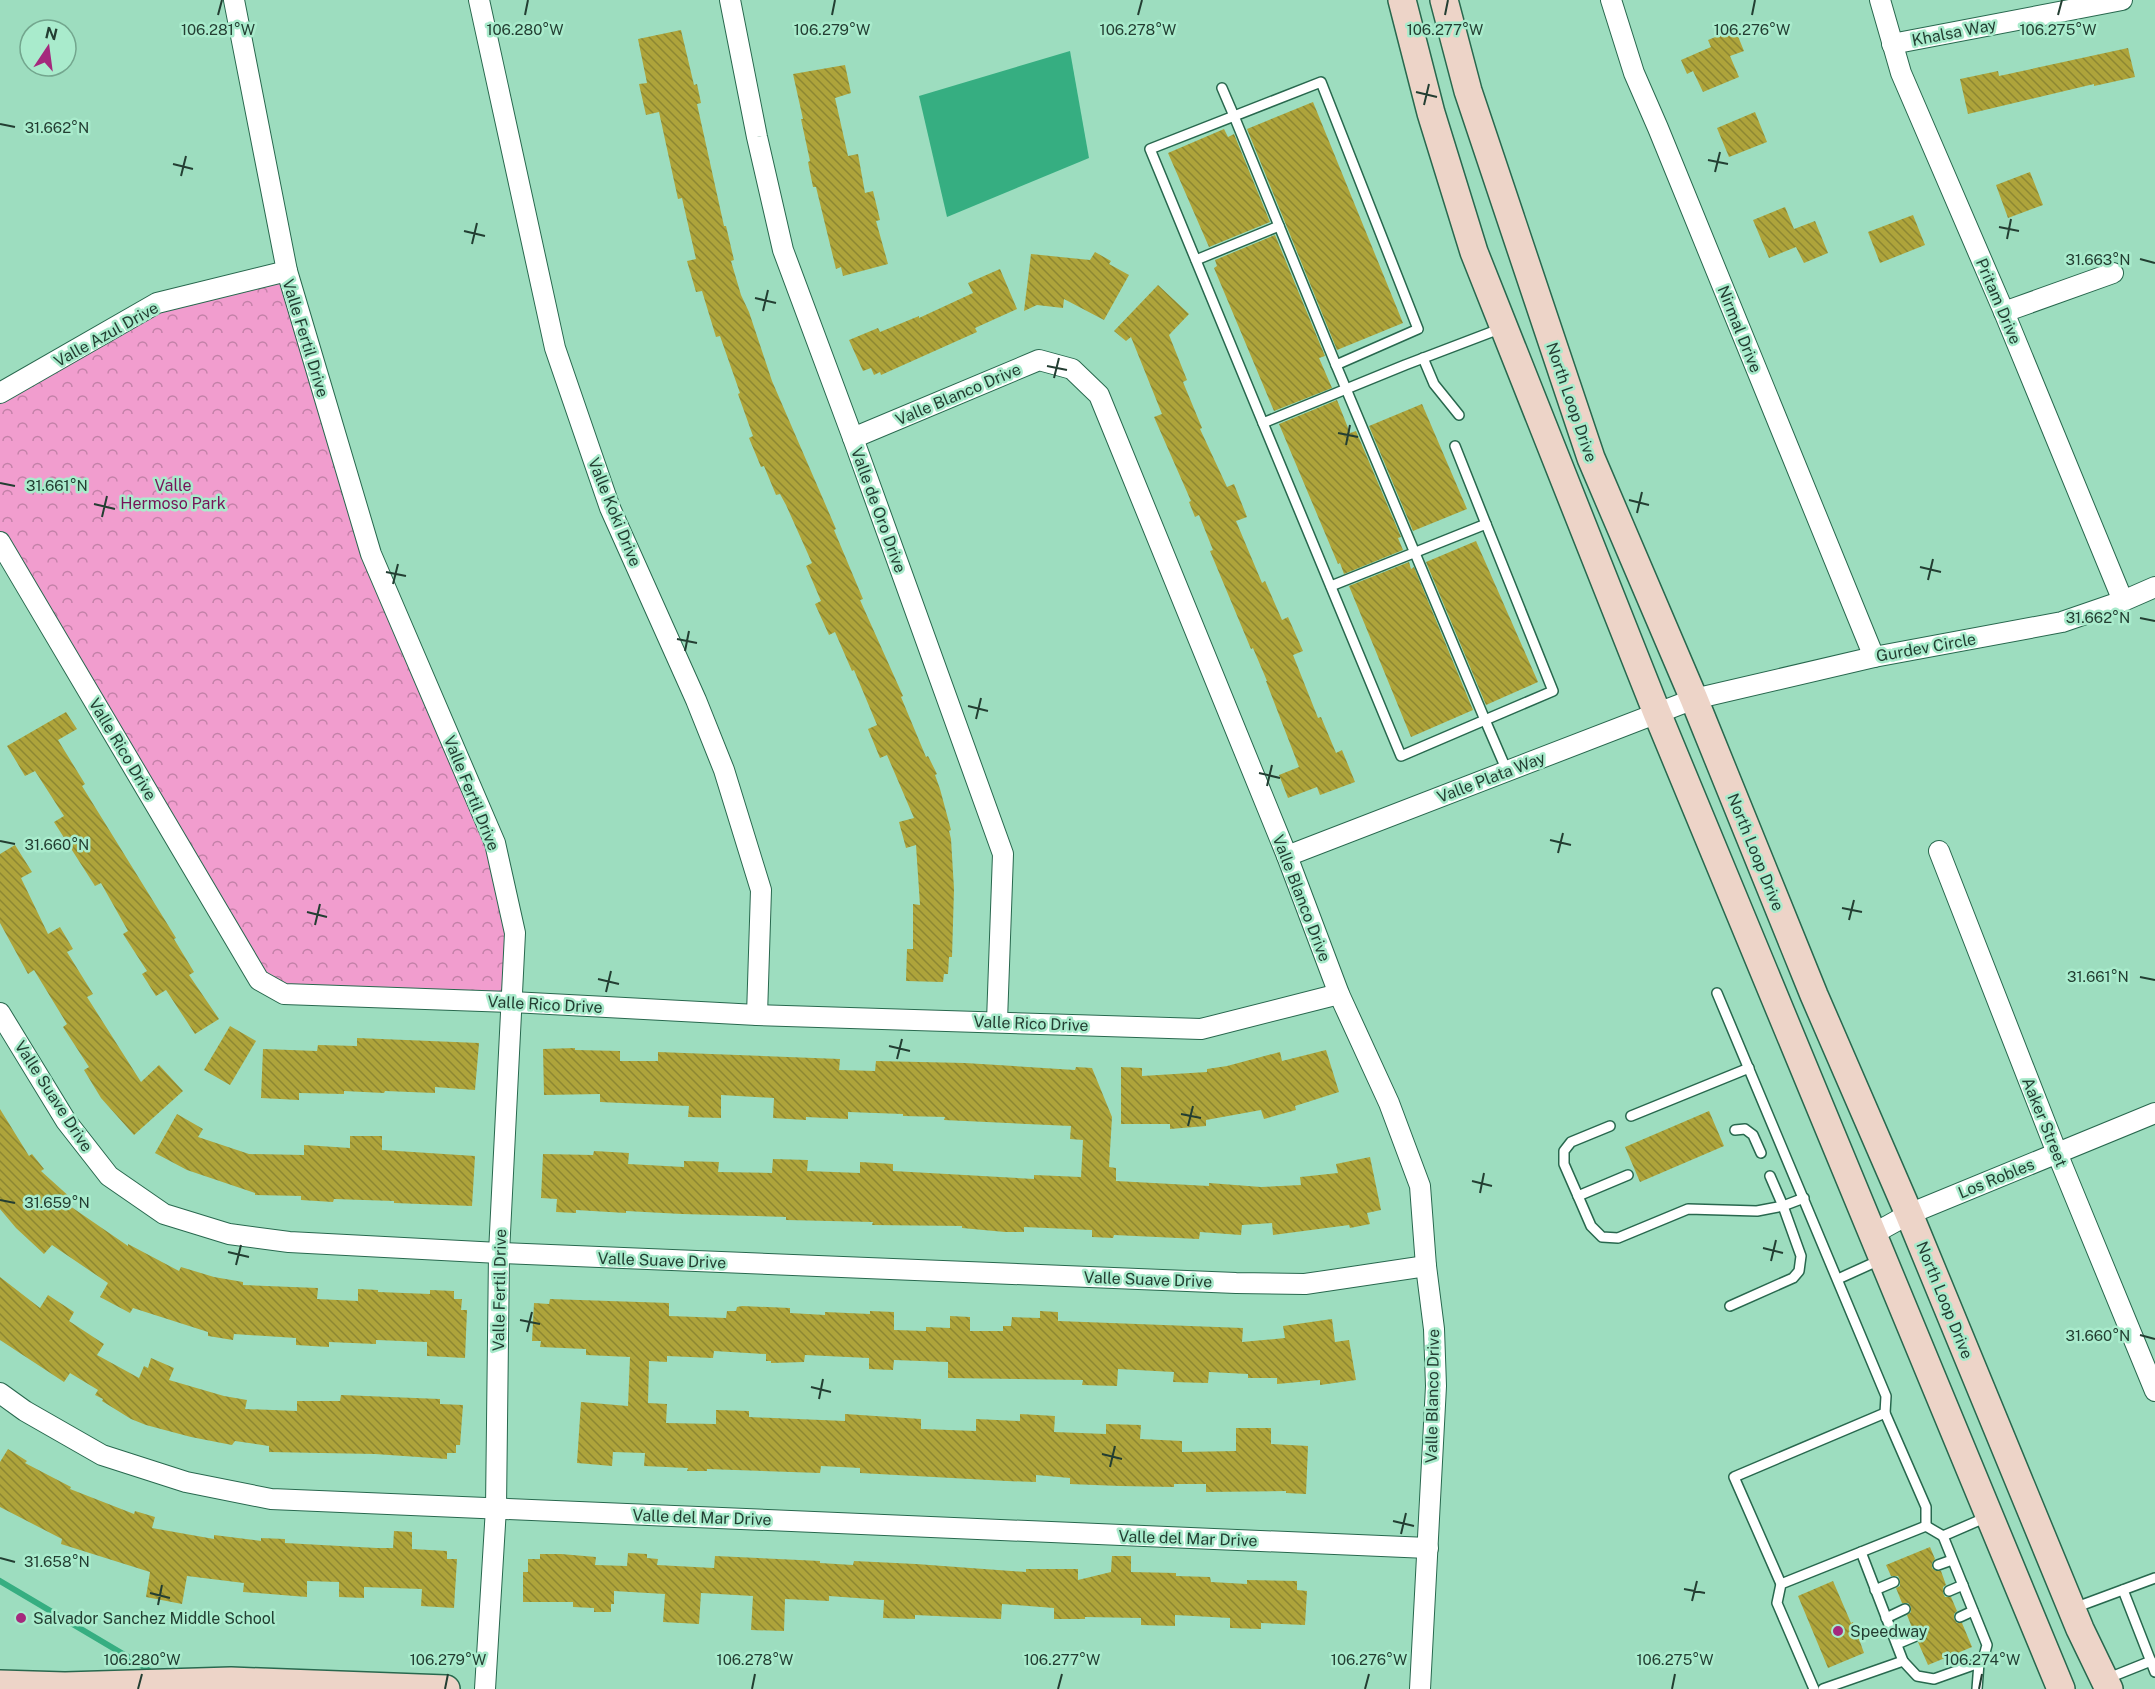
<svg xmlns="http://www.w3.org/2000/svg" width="2155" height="1689" font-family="'Public Sans',sans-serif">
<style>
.forest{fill:url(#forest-crowns)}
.water{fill:#36ae81}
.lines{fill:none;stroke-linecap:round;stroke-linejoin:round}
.stream{stroke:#36ae81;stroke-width:6}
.building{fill:url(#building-back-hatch)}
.lane-casing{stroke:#28684e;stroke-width:12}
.street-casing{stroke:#28684e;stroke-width:22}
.secondary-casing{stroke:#28684e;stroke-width:30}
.lane{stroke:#fff;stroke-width:9}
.street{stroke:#fff;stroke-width:20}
.secondary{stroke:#edd4c8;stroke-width:27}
.ticks{fill:none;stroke:#233e32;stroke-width:2}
.poi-dot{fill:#a5297d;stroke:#a9ebcc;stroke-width:2}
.labels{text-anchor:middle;stroke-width:5;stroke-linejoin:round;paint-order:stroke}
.street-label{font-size:16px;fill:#233e32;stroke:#a9ebcc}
.park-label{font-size:16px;fill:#761358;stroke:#a9ebcc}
.poi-label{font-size:16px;fill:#233e32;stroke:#a9ebcc;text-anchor:start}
.ticks-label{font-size:15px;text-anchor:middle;fill:#233e32;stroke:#a9ebcc;stroke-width:5;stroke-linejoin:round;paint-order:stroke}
</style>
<defs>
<pattern id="forest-crowns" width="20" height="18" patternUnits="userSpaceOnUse" patternTransform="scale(1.5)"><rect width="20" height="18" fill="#f19dce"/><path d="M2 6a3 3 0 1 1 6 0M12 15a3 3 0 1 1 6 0" fill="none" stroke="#c381a8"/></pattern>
<pattern id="building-back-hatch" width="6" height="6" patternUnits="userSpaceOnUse" patternTransform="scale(1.5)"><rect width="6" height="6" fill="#aea43b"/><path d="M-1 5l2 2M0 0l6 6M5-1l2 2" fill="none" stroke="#8d8732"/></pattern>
</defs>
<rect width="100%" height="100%" fill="#9dddbf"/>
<polygon class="forest" points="287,271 371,554 495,843 515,933 512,1002 284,994 259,980 0,542 0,393 157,303"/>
<polygon class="water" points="1070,51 1089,158 947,217 919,96"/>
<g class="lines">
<polyline class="stream" points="0,1581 140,1664 153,1674"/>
</g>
<g class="building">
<polygon points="1735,29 1744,51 1730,56 1739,77 1703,92 1693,71 1687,74 1681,60 1711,47 1708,40"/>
<polygon points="681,30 694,85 697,84 701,103 697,104 724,226 726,226 734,260 731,261 741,295 749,312 772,381 836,529 834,530 863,599 860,600 903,696 901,697 926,757 928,756 937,774 935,775 940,789 951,830 949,831 951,839 954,889 952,957 949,957 948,974 944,974 943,982 906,981 907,949 913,949 913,904 920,905 916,845 906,848 899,822 914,818 887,755 880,758 868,729 877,725 854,670 852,671 835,632 829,635 815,604 821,601 806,566 812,563 786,505 780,494 776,495 764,466 761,467 749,438 753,436 738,394 740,393 720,336 716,337 702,291 696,292 687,261 696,259 682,198 678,199 659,112 646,115 639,84 647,83 638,39"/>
<polygon points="2128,48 2135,77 2094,86 2094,84 1968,114 1960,79 1998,71 1999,76"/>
<polygon points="845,65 851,93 835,98 848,156 858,154 865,193 873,191 880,220 876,221 888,264 843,276 841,267 836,269 816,187 813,187 808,162 810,161 801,119 803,119 793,74"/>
<polygon points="1313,102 1403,323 1337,350 1247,129"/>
<polygon points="1755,112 1767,142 1729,157 1717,128"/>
<polygon points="1224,129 1228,137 1234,134 1270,222 1209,247 1168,153"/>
<polygon points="2030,172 2043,205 2008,218 1996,185"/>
<polygon points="1785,207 1794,229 1815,221 1828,253 1804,263 1796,247 1769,258 1753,220"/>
<polygon points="1913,215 1925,245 1880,263 1868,232"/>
<polygon points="1275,235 1325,356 1319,358 1332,388 1274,411 1214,268 1217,266 1215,260"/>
<polygon points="1095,252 1111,261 1109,264 1129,275 1104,320 1064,299 1063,308 1037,305 1024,311 1031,254 1090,260"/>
<polygon points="1000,269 1017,309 975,328 977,332 881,375 880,372 874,375 871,368 863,371 849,340 878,328 880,332 919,316 919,318 973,293 968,283"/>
<polygon points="1158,285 1189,314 1169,335 1187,380 1183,382 1202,428 1200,429 1227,487 1234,484 1247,517 1236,521 1262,583 1265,581 1282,620 1288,617 1303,651 1293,655 1318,718 1321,717 1336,753 1342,750 1355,782 1320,795 1317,787 1288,798 1279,775 1299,767 1266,681 1267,681 1253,648 1251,649 1210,551 1213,550 1199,515 1195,517 1189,502 1191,501 1154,417 1162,414 1131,337 1126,341 1114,331"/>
<polygon points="1337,400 1350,433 1356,431 1401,537 1398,538 1403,550 1344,574 1340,563 1338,564 1279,424"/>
<polygon points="1422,404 1467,509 1413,531 1369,426"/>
<polygon points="1476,541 1538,682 1486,705 1426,562"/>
<polygon points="1409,562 1411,569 1414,567 1473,710 1411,737 1349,586"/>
<polygon points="66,712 77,729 58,740 85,784 82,786 176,938 174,939 194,972 189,975 219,1019 195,1034 166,990 156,996 142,974 147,971 123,934 128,931 101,883 95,886 54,822 64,816 35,771 25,776 7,746"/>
<polygon points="15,845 32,872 21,878 48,934 60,927 73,949 67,952 93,994 87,997 141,1082 159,1065 183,1091 134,1135 101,1098 84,1070 89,1067 63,1027 67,1024 34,970 28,974 0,923 0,854"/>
<polygon points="230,1026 256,1041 230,1085 204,1070"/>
<polygon points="357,1038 479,1043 475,1090 435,1087 435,1093 385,1091 384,1093 344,1091 344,1094 299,1093 299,1100 261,1098 263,1049 317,1051 318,1045 357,1046"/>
<polygon points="575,1048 575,1050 620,1051 620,1061 658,1061 658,1052 840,1059 839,1070 875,1071 876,1061 965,1063 1075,1070 1076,1067 1092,1068 1112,1117 1109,1167 1116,1168 1116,1181 1209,1186 1209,1183 1261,1187 1301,1185 1300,1177 1338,1173 1336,1164 1370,1157 1381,1210 1367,1213 1370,1224 1350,1228 1349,1225 1273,1235 1272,1223 1242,1225 1241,1235 1200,1232 1199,1239 1114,1235 1113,1238 1092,1237 1092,1230 1024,1227 1024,1232 1005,1232 962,1228 962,1226 872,1225 873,1222 786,1220 786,1217 682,1214 626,1211 626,1213 576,1210 576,1213 556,1212 557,1199 541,1198 543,1154 593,1155 594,1151 629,1153 628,1164 684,1167 684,1161 719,1162 718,1172 772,1173 773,1159 808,1160 807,1171 860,1173 860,1162 893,1164 893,1171 1034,1179 1034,1175 1081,1177 1083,1140 1070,1139 1071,1126 944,1120 945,1117 903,1116 903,1114 848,1112 848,1119 806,1117 806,1120 773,1118 774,1098 721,1095 721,1118 688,1117 689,1106 600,1102 600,1094 544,1095 543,1049"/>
<polygon points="1326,1050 1339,1092 1295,1106 1296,1110 1264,1119 1261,1110 1206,1120 1206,1126 1170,1129 1170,1124 1121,1124 1121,1067 1142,1068 1142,1076 1207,1072 1207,1069 1227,1066 1280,1052 1282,1061"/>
<polygon points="0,1109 29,1156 32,1154 44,1169 41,1171 72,1199 67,1204 128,1246 128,1244 179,1271 181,1267 214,1277 243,1282 243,1285 318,1288 317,1299 358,1301 358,1289 378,1290 378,1292 430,1294 430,1290 454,1291 454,1299 462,1299 461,1310 467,1310 465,1358 427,1356 427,1342 376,1340 376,1344 329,1342 329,1347 296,1345 296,1338 234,1334 233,1340 208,1336 208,1332 133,1308 130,1313 100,1297 108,1283 52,1245 44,1254 16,1228 0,1209"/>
<polygon points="1709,1111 1724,1146 1640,1182 1625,1147"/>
<polygon points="177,1114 203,1129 198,1137 249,1154 304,1155 304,1145 350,1148 350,1136 382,1136 382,1150 475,1156 472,1206 394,1203 394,1201 334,1199 333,1202 301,1200 301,1196 255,1195 255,1193 187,1170 155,1153"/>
<polygon points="0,1277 40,1308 48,1295 74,1312 69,1321 104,1344 97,1355 139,1378 144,1366 148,1368 151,1358 174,1368 169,1380 224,1396 247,1400 245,1409 297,1411 297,1401 340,1401 341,1395 440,1399 440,1404 463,1405 460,1445 456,1445 456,1453 447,1453 447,1459 375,1454 269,1452 269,1446 235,1441 232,1445 191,1437 146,1425 131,1419 102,1401 103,1399 95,1395 98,1390 70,1373 64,1382 0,1340"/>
<polygon points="550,1299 669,1303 669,1316 726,1318 727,1311 736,1311 737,1307 742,1306 790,1308 790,1313 825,1315 825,1312 870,1314 870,1311 894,1312 894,1330 926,1331 926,1327 950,1328 950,1316 970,1317 970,1331 1003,1331 1003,1326 1011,1326 1012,1317 1040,1318 1040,1311 1058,1312 1058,1321 1243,1328 1242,1342 1285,1338 1283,1326 1332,1319 1335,1342 1349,1340 1356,1380 1320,1385 1320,1380 1277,1384 1277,1378 1248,1378 1248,1374 1209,1372 1208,1383 1173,1382 1174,1372 1118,1369 1117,1386 1082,1385 1083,1380 948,1378 948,1362 894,1360 893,1370 869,1369 869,1358 805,1355 804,1362 771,1363 771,1361 766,1361 766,1354 714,1351 713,1358 667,1356 667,1362 649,1361 648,1403 667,1404 666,1423 716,1424 716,1410 749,1411 749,1417 845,1421 845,1414 921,1419 921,1429 976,1431 976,1419 1020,1421 1020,1414 1055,1416 1054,1432 1106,1434 1106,1424 1141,1425 1140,1439 1182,1441 1182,1452 1236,1451 1236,1428 1271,1428 1271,1444 1308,1446 1306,1494 1286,1493 1286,1491 1206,1492 1206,1484 1174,1484 1174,1487 1120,1486 1070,1484 1070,1478 1036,1475 1036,1482 1007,1481 860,1473 860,1468 821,1466 820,1473 707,1469 707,1471 687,1471 688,1468 644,1466 645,1453 613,1452 612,1466 577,1463 581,1402 628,1406 630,1357 586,1355 586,1349 540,1347 541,1341 532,1341 534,1303 549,1304"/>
<polygon points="8,1449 27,1461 25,1463 71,1487 70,1489 134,1514 135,1511 155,1517 152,1528 214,1539 214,1535 261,1541 261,1538 285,1539 285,1543 377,1548 393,1548 394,1531 412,1532 412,1549 447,1551 447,1559 457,1559 454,1608 421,1606 422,1589 364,1587 364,1598 339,1597 339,1582 307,1581 307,1597 243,1592 244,1583 187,1576 182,1604 146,1597 150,1572 61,1544 62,1539 0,1507 0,1462"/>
<polygon points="1930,1547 1935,1559 1932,1563 1932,1568 1936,1571 1941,1571 1946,1585 1943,1587 1943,1593 1945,1597 1951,1597 1957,1611 1954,1614 1954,1619 1957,1623 1962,1623 1972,1647 1928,1665 1918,1642 1922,1640 1922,1634 1920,1630 1913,1630 1907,1615 1911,1612 1911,1607 1908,1603 1902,1603 1896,1588 1900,1586 1900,1580 1898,1576 1891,1576 1886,1565"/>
<polygon points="628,1553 647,1554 647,1558 658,1559 657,1565 714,1568 715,1556 820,1561 820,1563 853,1565 854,1561 916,1564 1026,1572 1026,1569 1078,1569 1078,1580 1111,1572 1112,1556 1131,1556 1131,1572 1176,1573 1176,1576 1210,1577 1211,1582 1247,1584 1247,1580 1297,1581 1297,1590 1307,1591 1305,1625 1261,1623 1261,1629 1230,1628 1230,1618 1175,1615 1175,1626 1141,1625 1141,1618 1085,1617 1085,1619 1054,1619 1054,1608 1002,1604 1001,1619 915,1615 915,1619 883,1618 884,1600 829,1596 829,1601 785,1599 784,1631 751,1630 753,1596 701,1593 699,1624 663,1622 665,1594 614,1591 614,1604 611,1604 611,1612 594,1612 594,1608 573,1607 573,1602 523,1602 523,1572 528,1572 528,1559 540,1559 540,1554 561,1554 596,1557 595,1565 627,1566"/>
<polygon points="1833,1581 1851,1623 1853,1622 1864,1653 1828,1668 1798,1596"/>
</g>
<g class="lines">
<g class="lane-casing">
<g id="lane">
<polyline points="1222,88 1234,116 1336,365 1418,329 1321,82 1150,149 1263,423 1405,365 1502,328"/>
<polyline points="1196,260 1279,226"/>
<polyline points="1423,358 1434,384 1459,415"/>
<polyline points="1263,423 1401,756 1485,720 1336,365"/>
<polyline points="1455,446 1486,524"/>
<polyline points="1331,586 1486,524 1553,691 1485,720 1507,771"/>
<polyline points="1717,993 1886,1396 1885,1413"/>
<polyline points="1631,1116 1749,1068"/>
<polyline points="1610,1126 1571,1142 1564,1151 1564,1164 1578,1196 1628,1175"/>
<polyline points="1735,1130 1745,1129 1753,1135 1761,1153"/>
<polyline points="1578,1196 1591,1226 1602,1237 1618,1238 1688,1209 1757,1211 1783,1206 1804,1198"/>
<polyline points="1838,1279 1882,1259"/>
<polyline points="1730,1306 1793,1278 1799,1271 1801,1256 1783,1206 1770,1176"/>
<polyline points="1943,1536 1987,1645 1984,1656 1979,1663 1977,1689"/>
<polyline points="1861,1552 1903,1661"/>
<polyline points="1938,1565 1952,1560"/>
<polyline points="1781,1584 1734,1477 1885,1413 1926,1507 1926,1526"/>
<polyline points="1875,1590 1894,1582"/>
<polyline points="2123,1590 2155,1672"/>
<polyline points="1949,1591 1963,1585"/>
<polyline points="2074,1608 2155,1578"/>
<polyline points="1960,1617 1973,1611"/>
<polyline points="1886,1618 1905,1609"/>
<polyline points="1897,1644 1916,1636"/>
<polyline points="2106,1679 2151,1661"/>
<polyline points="1814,1689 1777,1603 1781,1584 1926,1526 1943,1536 1987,1517"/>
<polyline points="1823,1689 1903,1661 1917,1676 1934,1679 1979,1663"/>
</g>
</g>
<g class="street-casing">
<g id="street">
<polyline points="234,0 287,271 371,554 495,843 515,933 499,1253 496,1508 485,1689"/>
<polyline points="479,0 555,348 610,508 696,700 724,770 761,890 757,1015"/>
<polyline points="730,0 757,137 783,250 853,438 1003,854 997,1021"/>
<polyline points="1611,0 1634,73 1658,128 1874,657"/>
<polyline points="1880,0 1901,73 2004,312 2123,601"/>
<polyline points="1892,44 2122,0"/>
<polyline points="2004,312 2113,273"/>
<polyline points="0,393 157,303 287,271"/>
<polyline points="853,438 1039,360 1072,369 1099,395 1287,856 1339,994 1389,1103 1420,1186 1426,1266 1434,1329 1436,1386 1420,1689"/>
<polyline points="0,542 259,980 284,994 512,1002 757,1015 1201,1029 1339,994"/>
<polyline points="1939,851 2057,1153 2155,1391"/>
<polyline points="1287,856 1694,699 1874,657 2062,622 2123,601 2155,587"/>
<polyline points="0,1013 66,1121 109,1176 164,1214 229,1234 289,1242 499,1253 1236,1283 1305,1284 1426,1266"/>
<polyline points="1873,1234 1909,1214 2155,1113"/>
<polyline points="0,1393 25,1411 102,1455 186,1482 271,1499 1428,1548"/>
</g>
</g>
<g class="secondary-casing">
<g id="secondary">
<polyline points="1402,0 1431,113 1474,252 1657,713 2061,1689"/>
<polyline points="1444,0 1468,91 1591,458 1694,699 1814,995 1909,1214 2080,1629 2109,1689"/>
<polyline points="0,1684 65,1686 231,1681 446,1689"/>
</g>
</g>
<use href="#lane" class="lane"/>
<use href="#street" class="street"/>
<use href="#secondary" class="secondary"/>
</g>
<path class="ticks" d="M218 15 222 0M525 15 528 0M832 15 835 0M1138 15 1142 0M1445 15 1448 0M1752 15 1755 0M2058 15 2062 0M1416 92 1437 97M1424 105 1429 84M0 124 15 127M1708 160 1728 164M173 164 193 169M1715 172 1720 152M181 176 186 156M1999 227 2019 231M464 231 485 236M2007 239 2011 219M472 244 477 223M2140 259 2155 263M755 298 776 303M763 311 768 290M1047 366 1067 370M1054 378 1059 358M1338 433 1358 437M1346 445 1350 425M0 483 15 486M1629 500 1649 505M94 504 115 509M1637 513 1642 492M102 517 107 496M1920 567 1941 572M386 572 406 576M1928 580 1933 559M393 584 398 564M2140 618 2155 621M677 639 697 643M685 651 689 631M968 706 988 711M976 719 981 698M1259 773 1280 778M1267 786 1272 765M1550 840 1571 845M0 841 15 844M1558 853 1563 833M1842 908 1862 912M307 912 327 917M1849 920 1854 900M315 925 320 904M2140 977 2155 980M598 979 619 984M606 992 611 971M889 1046 910 1051M897 1059 902 1039M1181 1114 1201 1118M1188 1126 1193 1106M1472 1181 1492 1186M1480 1193 1484 1173M0 1200 15 1203M1763 1248 1783 1253M228 1252 249 1257M1771 1261 1776 1240M236 1265 241 1245M520 1320 540 1324M527 1332 532 1312M2140 1335 2155 1339M811 1387 831 1392M819 1399 823 1379M1102 1454 1122 1459M1110 1467 1115 1446M1393 1521 1414 1526M1401 1534 1406 1513M0 1558 15 1562M1684 1589 1705 1593M150 1593 170 1598M1692 1601 1697 1581M158 1605 162 1585M138 1689 142 1674M445 1689 448 1674M752 1689 755 1674M1058 1689 1062 1674M1365 1689 1369 1674M1672 1689 1675 1674M1979 1689 1982 1674"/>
<g class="poi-dot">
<circle cx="21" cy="1618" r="6"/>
<circle cx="1838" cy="1631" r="6"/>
</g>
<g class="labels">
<g class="street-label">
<text transform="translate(1954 32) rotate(-11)" y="6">Khalsa Way</text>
<text transform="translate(1999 301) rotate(67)" y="6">Pritam Drive</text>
<text transform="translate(1740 329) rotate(68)" y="6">Nirmal Drive</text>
<text transform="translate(106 334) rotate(-29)" y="6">Valle Azul Drive</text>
<text transform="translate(306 338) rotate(73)" y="6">Valle Fertil Drive</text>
<text transform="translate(958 394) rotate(-23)" y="6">Valle Blanco Drive</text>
<text transform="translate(1572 402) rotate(71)" y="6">North Loop Drive</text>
<text transform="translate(879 510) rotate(70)" y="6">Valle de Oro Drive</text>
<text transform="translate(615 512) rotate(68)" y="6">Valle Koki Drive</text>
<text transform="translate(1926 647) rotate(-10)" y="6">Gurdev Circle</text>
<text transform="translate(123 749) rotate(59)" y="6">Valle Rico Drive</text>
<text transform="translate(1491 777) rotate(-21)" y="6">Valle Plata Way</text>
<text transform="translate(472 793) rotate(68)" y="6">Valle Fertil Drive</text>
<text transform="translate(1756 852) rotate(68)" y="6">North Loop Drive</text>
<text transform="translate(1302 898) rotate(69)" y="6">Valle Blanco Drive</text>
<text transform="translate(545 1004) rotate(3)" y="6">Valle Rico Drive</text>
<text transform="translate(1031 1023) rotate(2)" y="6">Valle Rico Drive</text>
<text transform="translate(54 1096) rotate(57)" y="6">Valle Suave Drive</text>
<text transform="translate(2045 1122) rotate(68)" y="6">Aaker Street</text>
<text transform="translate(1996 1178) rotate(-22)" y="6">Los Robles</text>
<text transform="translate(662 1260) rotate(2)" y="6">Valle Suave Drive</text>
<text transform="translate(1148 1279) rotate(2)" y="6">Valle Suave Drive</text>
<text transform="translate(499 1290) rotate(-89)" y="6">Valle Fertil Drive</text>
<text transform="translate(1945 1300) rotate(68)" y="6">North Loop Drive</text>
<text transform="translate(1432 1396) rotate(-89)" y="6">Valle Blanco Drive</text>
<text transform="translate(702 1517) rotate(2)" y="6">Valle del Mar Drive</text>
<text transform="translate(1188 1538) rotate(2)" y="6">Valle del Mar Drive</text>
</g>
<g class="park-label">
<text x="173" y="491">Valle<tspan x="173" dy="18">Hermoso Park</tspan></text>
</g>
<g class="poi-label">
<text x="33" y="1624">Salvador Sanchez Middle School</text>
<text x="1850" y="1637">Speedway</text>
</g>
</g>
<g class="ticks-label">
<text x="218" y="35">106.281°W</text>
<text x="525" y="35">106.280°W</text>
<text x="832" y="35">106.279°W</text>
<text x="1445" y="35">106.277°W</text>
<text x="1752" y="35">106.276°W</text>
<text x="1138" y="35">106.278°W</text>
<text x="2058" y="35">106.275°W</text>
<text x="57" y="133">31.662°N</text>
<text x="2098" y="265">31.663°N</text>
<text x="57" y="491">31.661°N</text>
<text x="2098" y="623">31.662°N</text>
<text x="57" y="850">31.660°N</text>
<text x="2098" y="982">31.661°N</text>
<text x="57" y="1208">31.659°N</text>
<text x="2098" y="1341">31.660°N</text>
<text x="57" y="1567">31.658°N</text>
<text x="142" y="1665">106.280°W</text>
<text x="448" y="1665">106.279°W</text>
<text x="755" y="1665">106.278°W</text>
<text x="1062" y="1665">106.277°W</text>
<text x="1369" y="1665">106.276°W</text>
<text x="1675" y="1665">106.275°W</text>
<text x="1982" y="1665">106.274°W</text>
</g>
<g transform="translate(48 48) rotate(13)"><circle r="28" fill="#a9ebcc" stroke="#73a68e" stroke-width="1.5"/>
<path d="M0-4.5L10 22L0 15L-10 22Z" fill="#a5297d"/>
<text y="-9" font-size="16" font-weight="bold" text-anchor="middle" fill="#233e32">N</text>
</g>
</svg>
